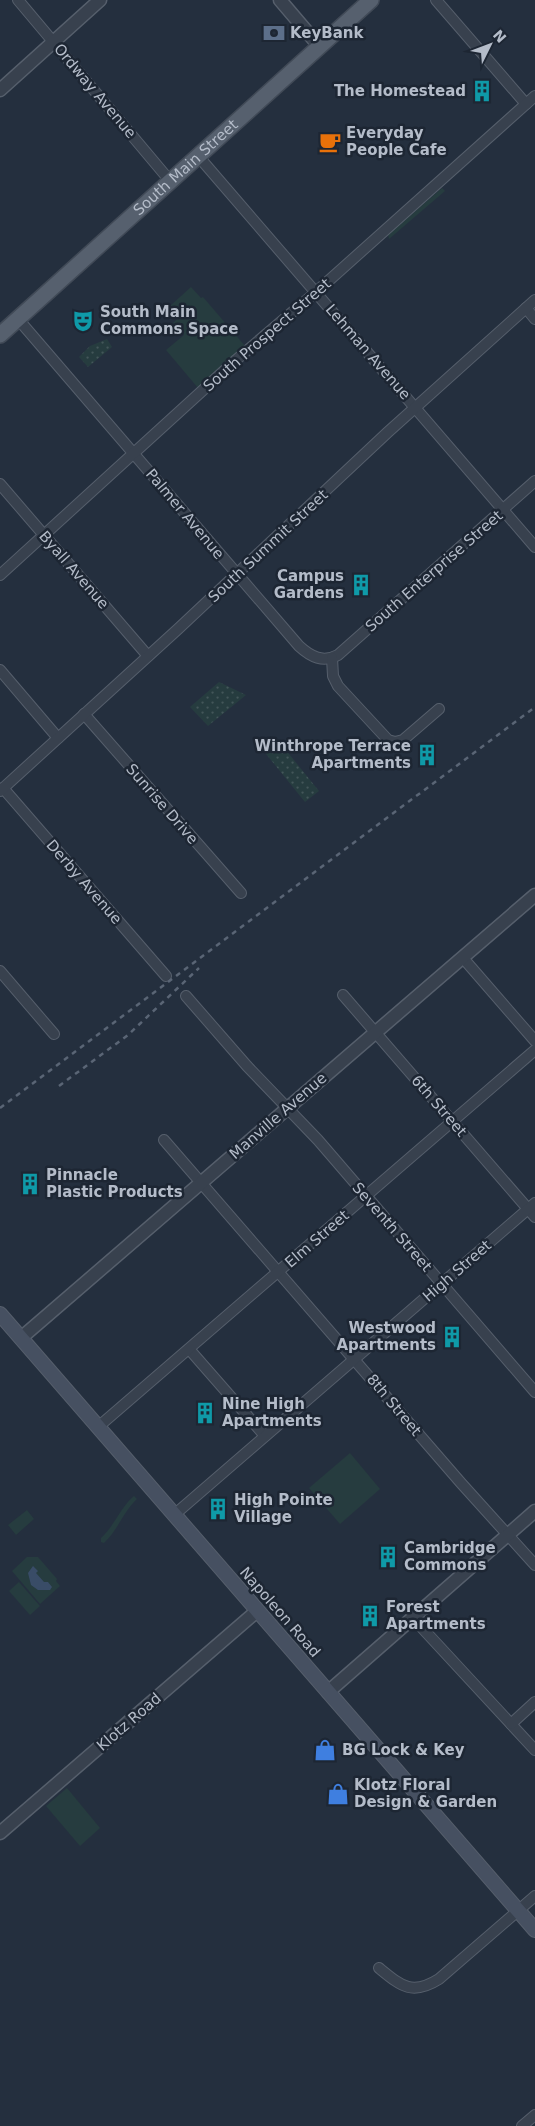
<svg xmlns="http://www.w3.org/2000/svg" width="535" height="2126" font-family="'DejaVu Sans',sans-serif">
<style>
.grass{fill:#263c3f}
.park{fill:url(#park-dots)}
.water{fill:#394c67}
.lines{fill:none;stroke-linecap:round;stroke-linejoin:round}
.minor-casing{stroke:#565f6c;stroke-width:12}
.tertiary-casing{stroke:#565f6c;stroke-width:15}
.secondary-casing{stroke:#565f6c;stroke-width:16}
.primary-casing{stroke:#414a57;stroke-width:18}
.minor{stroke:#38414e;stroke-width:10}
.tertiary{stroke:#38414e;stroke-width:12}
.secondary{stroke:#465061;stroke-width:14}
.primary{stroke:#56606e;stroke-width:15}
.rail{stroke:#5a6575;stroke-width:2.5;stroke-dasharray:5 5;stroke-linecap:butt}
.labels{text-anchor:middle;stroke-width:5;stroke-linejoin:round;paint-order:stroke}
.poi-label{font-size:15px;font-weight:bold;fill:#b4bcc9;stroke:#1d2633;text-anchor:start}
.street-label{font-size:15px;fill:#b4bcc9;stroke:#1d2633}
</style>
<defs>
<pattern id="park-dots" width="8" height="8" patternUnits="userSpaceOnUse" patternTransform="scale(1.25)"><rect width="8" height="8" fill="#263c3f"/><path d="M2 2h.1M6 6h.1" fill="none" stroke="#435659" stroke-width="1.8" stroke-linecap="round"/></pattern>
</defs>
<rect width="100%" height="100%" fill="#242f3e"/>
<g class="grass">
<polygon points="442,188 445,191 389,239 388,235"/>
<polygon points="191,287 201,298 203,297 245,346 198,388 166,350 184,335 173,323 179,317 170,306"/>
<polygon points="350,1453 380,1489 340,1524 309,1488"/>
<path d="M134 1496 137 1499C123 1512 118 1530 104 1543L101 1542V1538C115 1525 120 1508 134 1496Z"/>
<polygon points="27,1510 34,1519 16,1535 8,1525"/>
<polygon points="27,1557 38,1557 57,1579 56,1581 60,1586 40,1604 12,1571"/>
<polygon points="19,1582 40,1606 30,1615 9,1591"/>
<polygon points="67,1788 100,1828 80,1846 46,1806"/>
</g>
<g class="park">
<polygon points="107,339 112,347 88,367 79,357 90,346"/>
<polygon points="219,682 246,695 208,726 190,707"/>
<polygon points="276,738 319,791 305,802 262,749"/>
</g>
<polygon class="water" points="33,1566 38,1571 36,1573 44,1582 48,1582 52,1587 50,1590 38,1590 31,1585 28,1573"/>
<g class="lines">
<g class="minor-casing">
<g id="minor">
<polyline points="18,0 171,182"/>
<polyline points="436,0 526,104"/>
<polyline points="199,157 535,547"/>
<polyline points="526,308 535,319"/>
<path d="M18 319 299 646C311 657 323 663 338 655L535 481"/>
<polyline points="0,484 148,656"/>
<polyline points="0,575 236,360 316,292 535,96"/>
<polyline points="332,658 333,676 338,686 388,740 395,742 403,740 439,709"/>
<polyline points="0,670 58,738"/>
<polyline points="84,714 241,893"/>
<polyline points="3,788 166,976"/>
<polyline points="0,791 178,629 388,432 535,300"/>
<polyline points="463,958 535,1041"/>
<polyline points="0,971 54,1034"/>
<polyline points="343,995 535,1217"/>
<polyline points="186,996 247,1066 318,1140 535,1392"/>
<polyline points="164,1140 461,1483 535,1565"/>
<polyline points="189,1349 265,1436"/>
<polyline points="98,1427 535,1050"/>
<polyline points="174,1515 535,1203"/>
<polyline points="412,1617 535,1750"/>
<polyline points="511,1724 535,1702"/>
<path d="M379 1968C401 1986 412 1996 439 1979L535 1896"/>
<polyline points="522,2126 535,2115"/>
</g>
</g>
<g class="tertiary-casing">
<g id="tertiary">
<polyline points="280,0 320,47"/>
<polyline points="0,90 100,0"/>
<polyline points="21,1338 535,895"/>
<polyline points="328,1692 535,1511"/>
<polyline points="0,1833 257,1611"/>
</g>
</g>
<g class="secondary-casing">
<polyline id="secondary" points="0,1314 535,1930"/>
</g>
<g class="primary-casing">
<g id="primary">
<path id="s1" d="M0 335 371 0"/>
</g>
</g>
<use href="#minor" class="minor"/>
<use href="#tertiary" class="tertiary"/>
<use href="#secondary" class="secondary"/>
<use href="#primary" class="primary"/>
<g class="rail">
<polyline points="59,1086 128,1035 199,968"/>
<polyline points="0,1108 535,707"/>
</g>
</g>
<defs>
<g id="bank-bare" transform="scale(1.725)"><path d="M-6-4H6V4H-6ZM0-2.3a2.3 2.3 0 1 0 0 4.6a2.3 2.3 0 1 0 0-4.6Z" fill="#5c6f8a" stroke="#1d2633" stroke-width="2.5" paint-order="stroke"/></g>
<g id="building-bare" transform="scale(1.725)"><path d="M-4-6H4V6H1V3H-1V6H-4ZM-2.5-4.3h1.7v1.8h-1.7ZM.8-4.3h1.7v1.8H.8ZM-2.5-1h1.7V.8h-1.7ZM.8-1h1.7V.8H.8Z" fill="#0f9aa8" stroke="#1d2633" stroke-width="2.5" paint-order="stroke"/></g>
<g id="cafe-bare" transform="scale(1.725)"><path d="M-5.5-4.5H6V0H3Q3 3.5 0 3.5H-2.5Q-5.5 3.5-5.5 0ZM3-3.2v2h1.7v-2ZM-6 4.5H4V6H-6Z" fill="#e8710a" stroke="#1d2633" stroke-width="2.5" paint-order="stroke"/></g>
<g id="theatre-bare" transform="scale(1.725)"><path d="M-5-5.5Q0-4 5-5.5V0Q5 5 0 6Q-5 5-5 0ZM-3.3-2.5H-1v1.5H-3.3ZM1-2.5H3.3v1.5H1ZM-2.8 1Q0 5.5 2.8 1Z" fill="#0f9aa8" stroke="#1d2633" stroke-width="2.5" paint-order="stroke"/></g>
<g id="shop-bare" transform="scale(1.725)"><path d="M-5-2.5h2.3a2.7 3.5 0 0 1 5.4 0H5L5.5 6h-11ZM-1.5-2.5h3a1.5 2.3 0 0 0-3 0Z" fill="#3f7fe0" stroke="#1d2633" stroke-width="2.5" paint-order="stroke"/></g>
</defs>
<g fill-rule="evenodd">
<use href="#bank-bare" x="274" y="33"/>
<use href="#building-bare" x="482" y="91"/>
<use href="#cafe-bare" x="330" y="142"/>
<use href="#theatre-bare" x="83" y="321"/>
<use href="#building-bare" x="361" y="585"/>
<use href="#building-bare" x="427" y="755"/>
<use href="#building-bare" x="30" y="1184"/>
<use href="#building-bare" x="452" y="1337"/>
<use href="#building-bare" x="205" y="1413"/>
<use href="#building-bare" x="218" y="1509"/>
<use href="#building-bare" x="388" y="1557"/>
<use href="#building-bare" x="370" y="1616"/>
<use href="#shop-bare" x="325" y="1750"/>
<use href="#shop-bare" x="338" y="1794"/>
</g>
<g class="labels">
<g class="poi-label">
<text x="290" y="38">KeyBank</text>
<text x="466" y="96" text-anchor="end">The Homestead</text>
<text x="346" y="138">Everyday<tspan x="346" dy="17">People Cafe</tspan></text>
<text x="100" y="317">South Main<tspan x="100" dy="17">Commons Space</tspan></text>
<text x="344" y="581" text-anchor="end">Campus<tspan x="344" dy="17">Gardens</tspan></text>
<text x="411" y="751" text-anchor="end">Winthrope Terrace<tspan x="411" dy="17">Apartments</tspan></text>
<text x="46" y="1180">Pinnacle<tspan x="46" dy="17">Plastic Products</tspan></text>
<text x="436" y="1333" text-anchor="end">Westwood<tspan x="436" dy="17">Apartments</tspan></text>
<text x="222" y="1409">Nine High<tspan x="222" dy="17">Apartments</tspan></text>
<text x="234" y="1505">High Pointe<tspan x="234" dy="17">Village</tspan></text>
<text x="404" y="1553">Cambridge<tspan x="404" dy="17">Commons</tspan></text>
<text x="386" y="1612">Forest<tspan x="386" dy="17">Apartments</tspan></text>
<text x="342" y="1755">BG Lock &amp; Key</text>
<text x="354" y="1790">Klotz Floral<tspan x="354" dy="17">Design &amp; Garden</tspan></text>
</g>
<g class="street-label">
<text transform="translate(95 91) rotate(50)" y="5">Ordway Avenue</text>
<text dy="5" stroke="none"><textPath href="#s1" startOffset="250">South Main Street</textPath></text>
<text transform="translate(267 335) rotate(-41)" y="5">South Prospect Street</text>
<text transform="translate(368 352) rotate(49)" y="5">Lehman Avenue</text>
<text transform="translate(185 514) rotate(50)" y="5">Palmer Avenue</text>
<text transform="translate(268 546) rotate(-43)" y="5">South Summit Street</text>
<text transform="translate(74 570) rotate(49)" y="5">Byall Avenue</text>
<text transform="translate(434 571) rotate(-41)" y="5">South Enterprise Street</text>
<text transform="translate(162 804) rotate(49)" y="5">Sunrise Drive</text>
<text transform="translate(84 882) rotate(49)" y="5">Derby Avenue</text>
<text transform="translate(439 1106) rotate(49)" y="5">6th Street</text>
<text transform="translate(278 1116) rotate(-41)" y="5">Manville Avenue</text>
<text transform="translate(392 1227) rotate(49)" y="5">Seventh Street</text>
<text transform="translate(317 1239) rotate(-41)" y="5">Elm Street</text>
<text transform="translate(457 1271) rotate(-41)" y="5">High Street</text>
<text transform="translate(394 1405) rotate(50)" y="5">8th Street</text>
<text transform="translate(280 1612) rotate(49)" y="5">Napoleon Road</text>
<text transform="translate(129 1722) rotate(-41)" y="5">Klotz Road</text>
</g>
</g>
<g transform="translate(490 45) rotate(48)" stroke="#1d2633" stroke-width="4" paint-order="stroke">
<path d="M0-4L9 19L0 12L-9 19Z" fill="#b4bcc9"/>
<text y="-8" font-size="14" font-weight="bold" text-anchor="middle" fill="#b4bcc9">N</text>
</g>
</svg>
